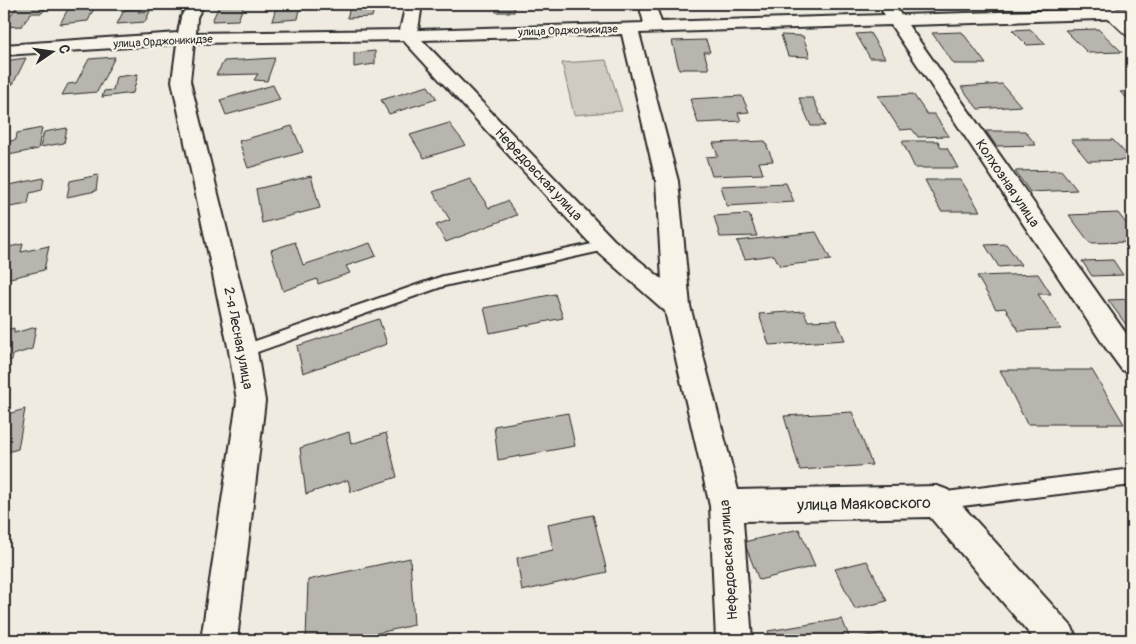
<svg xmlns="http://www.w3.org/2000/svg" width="1136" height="644" font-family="Pangolin,sans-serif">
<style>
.green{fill:#cfcbc2;stroke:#7d7b76}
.building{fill:#b8b5ae;stroke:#2b2b2b}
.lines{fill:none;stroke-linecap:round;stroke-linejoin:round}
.lane-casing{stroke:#2b2b2b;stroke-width:4}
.street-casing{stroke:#2b2b2b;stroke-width:4}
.secondary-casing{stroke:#2b2b2b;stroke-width:3}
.lane{fill:#f7f3e8;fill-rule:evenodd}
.street{fill:#f7f3e8;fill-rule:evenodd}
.secondary{fill:#f7f3e8;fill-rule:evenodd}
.labels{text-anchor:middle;stroke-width:4.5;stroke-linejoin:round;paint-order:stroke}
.far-street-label{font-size:11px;fill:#2b2b2b;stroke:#f7f3e8}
.street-label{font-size:14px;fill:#2b2b2b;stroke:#f7f3e8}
.near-street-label{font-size:16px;fill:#2b2b2b;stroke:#f7f3e8}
</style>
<rect width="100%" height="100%" fill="#efebe0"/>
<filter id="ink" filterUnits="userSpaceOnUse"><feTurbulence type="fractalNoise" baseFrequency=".02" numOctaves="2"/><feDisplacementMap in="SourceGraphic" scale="10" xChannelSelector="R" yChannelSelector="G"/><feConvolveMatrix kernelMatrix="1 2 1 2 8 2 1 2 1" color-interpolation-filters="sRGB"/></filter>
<g filter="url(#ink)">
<polygon class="green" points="606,60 622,111 574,115 562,63"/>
<g class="building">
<polygon points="19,4 41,4 39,8 46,7 42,13 31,13 22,26 4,27 4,24"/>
<polygon points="96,4 88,21 60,24 69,7"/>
<polygon points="277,4 311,4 310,8 300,9 298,19 272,21"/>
<polygon points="351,4 375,4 372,17 347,18"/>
<rect x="496" y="4" width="18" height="8"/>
<polygon points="558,4 591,4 592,6 559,8"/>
<polygon points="665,4 719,4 720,5 666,7"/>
<polygon points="832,4 854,4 856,6 833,7"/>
<polygon points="244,5 238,20 212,21 219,6"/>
<polygon points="141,8 138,12 150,11 145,22 117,24 124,10"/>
<polygon points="1030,29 1046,44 1027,45 1012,30"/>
<polygon points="1098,29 1122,52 1088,53 1065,30"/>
<polygon points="962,32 986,64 954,64 932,33"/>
<polygon points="870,33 885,58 870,58 856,34"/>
<polygon points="781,35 803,36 810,57 788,56"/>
<polygon points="706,40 710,52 704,52 709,69 679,69 672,41"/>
<polygon points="375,51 375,64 354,67 354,53"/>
<polygon points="115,57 97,92 62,95 68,84 76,83 89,59"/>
<polygon points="26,58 13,84 4,85 4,61"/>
<polygon points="275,58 267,81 254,80 258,74 216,75 224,61"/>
<polygon points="138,74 133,93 102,97 104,91 113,90 116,77"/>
<polygon points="1002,84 1021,106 978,109 961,87"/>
<polygon points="273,85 280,100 226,115 220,100"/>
<polygon points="428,86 437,99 389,114 381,100"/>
<polygon points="1132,91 1132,102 1120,92"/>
<polygon points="913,94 927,114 934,114 949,136 918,137 912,129 900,130 878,96"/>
<polygon points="742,96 749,112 738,113 741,121 698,123 690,99"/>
<polygon points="799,98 813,98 825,126 811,126"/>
<polygon points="449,123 466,145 424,158 410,135"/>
<polygon points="292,126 303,152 248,168 239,141"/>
<polygon points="42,128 38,149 4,156 4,142 16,140 17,133"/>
<polygon points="67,128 64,143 40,147 44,132"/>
<polygon points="986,131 1025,131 1036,145 996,146"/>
<polygon points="1071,140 1113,140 1132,160 1088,161"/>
<polygon points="765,141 773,161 759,162 763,174 712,176 706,157 718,156 713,143"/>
<polygon points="902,141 938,141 941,148 947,148 958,168 915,168"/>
<polygon points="1061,170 1077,190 1030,192 1015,171"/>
<polygon points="98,175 96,191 67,197 70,181"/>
<polygon points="311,176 320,208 262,223 256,189"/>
<polygon points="44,178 42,190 30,193 28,204 4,208 4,186"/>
<polygon points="470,179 489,208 507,201 517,215 446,242 436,225 450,220 433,192"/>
<polygon points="925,180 961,180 980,211 941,211"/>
<polygon points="786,183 794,202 727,206 721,186"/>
<polygon points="1118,213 1132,231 1132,242 1090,243 1069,215"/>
<polygon points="749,214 757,236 720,237 714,216"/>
<polygon points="816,232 831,260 780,266 774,255 745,259 737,241"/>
<polygon points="295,242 303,265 370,243 376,256 346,266 350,273 318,284 317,279 283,291 271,250"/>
<polygon points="23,244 21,252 49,246 44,270 6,279 7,273 4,274 4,248"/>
<polygon points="1006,244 1021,265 999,267 985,245"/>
<polygon points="1113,260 1123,275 1092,276 1082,261"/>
<polygon points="1038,274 1051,294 1038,294 1061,329 1019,331 1005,308 996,309 977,276"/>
<polygon points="555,294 563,318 490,333 484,308"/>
<polygon points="1132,299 1132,326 1127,326 1108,300"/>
<polygon points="804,311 808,321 836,320 845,340 769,345 759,314"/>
<polygon points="379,319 387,344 303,373 297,346"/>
<polygon points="36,327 32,349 13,355 12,360 4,362 4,331 14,328 14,333"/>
<polygon points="1000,370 1092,370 1124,424 1027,424"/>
<polygon points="25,409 18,449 4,453 4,415"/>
<polygon points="852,412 872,465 800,470 784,416"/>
<polygon points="568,413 575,446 498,460 494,426"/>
<polygon points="349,432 351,444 386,433 397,477 351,492 348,480 306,494 300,448"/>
<polygon points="593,515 607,572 522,591 517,558 553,550 548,524"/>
<polygon points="799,529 815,566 759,580 744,542"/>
<polygon points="410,558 414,625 347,640 306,640 308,580"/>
<polygon points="867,561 887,601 855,609 835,569"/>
<polygon points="842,619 850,639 883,633 886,640 771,640 768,631"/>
</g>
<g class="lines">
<g class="lane-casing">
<g id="lane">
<polygon points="606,241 610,243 612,246 610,249 444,286 243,357 238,355 236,351 238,347 443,276"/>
<polygon points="1132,469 1132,485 938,509 932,507 930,501 932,495 938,493"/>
</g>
</g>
<g class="street-casing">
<path id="street" d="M188 4H204L197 17 196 33 400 30 406 4H422L418 30 644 23 639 4H655L661 22 885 15 882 11 884 8H896L901 15 1132 8V18L908 25 1132 342V374L1122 370 1103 344 891 25 639 33 678 181 690 306 738 490 937 486 948 490 1072 627 1077 640H1035L930 517 743 521 752 640H716L710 506 665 311 598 252 403 40 194 43 190 81 257 351 265 401 237 640H201L237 401 229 351 172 81 177 44 4 55V45L178 33 181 17ZM622 34 656 181 662 279 614 240 422 40Z"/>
</g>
<g class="secondary-casing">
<polygon id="secondary" points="1093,4 1112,4 1132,22 1132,36 1126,35"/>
</g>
<use href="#lane" class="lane"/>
<use href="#street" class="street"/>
<use href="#secondary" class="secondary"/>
</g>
</g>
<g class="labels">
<g class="far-street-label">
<text transform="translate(568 30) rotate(-2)" y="4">улица Орджоникидзе</text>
<text transform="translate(163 41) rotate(-3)" y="4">улица Орджоникидзе</text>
</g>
<g class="street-label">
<text transform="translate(539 174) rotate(47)" y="5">Нефедовская улица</text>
<text transform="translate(1008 183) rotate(56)" y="5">Колхозная улица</text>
<text transform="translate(239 338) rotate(79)" y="5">2-я Лесная улица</text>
<text transform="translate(728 560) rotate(-94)" y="5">Нефедовская улица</text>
</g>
<g class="near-street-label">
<text transform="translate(864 503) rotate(-1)" y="6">улица Маяковского</text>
</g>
</g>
<rect width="1136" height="644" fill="none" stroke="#f7f3e8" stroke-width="20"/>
<rect x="10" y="10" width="1116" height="624" fill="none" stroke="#2b2b2b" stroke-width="2" filter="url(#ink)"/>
<g transform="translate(52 52) rotate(77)" stroke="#f7f3e8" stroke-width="4" paint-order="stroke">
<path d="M0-4L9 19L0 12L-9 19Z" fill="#2b2b2b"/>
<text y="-8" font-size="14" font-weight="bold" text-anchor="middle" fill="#2b2b2b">С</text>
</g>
</svg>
